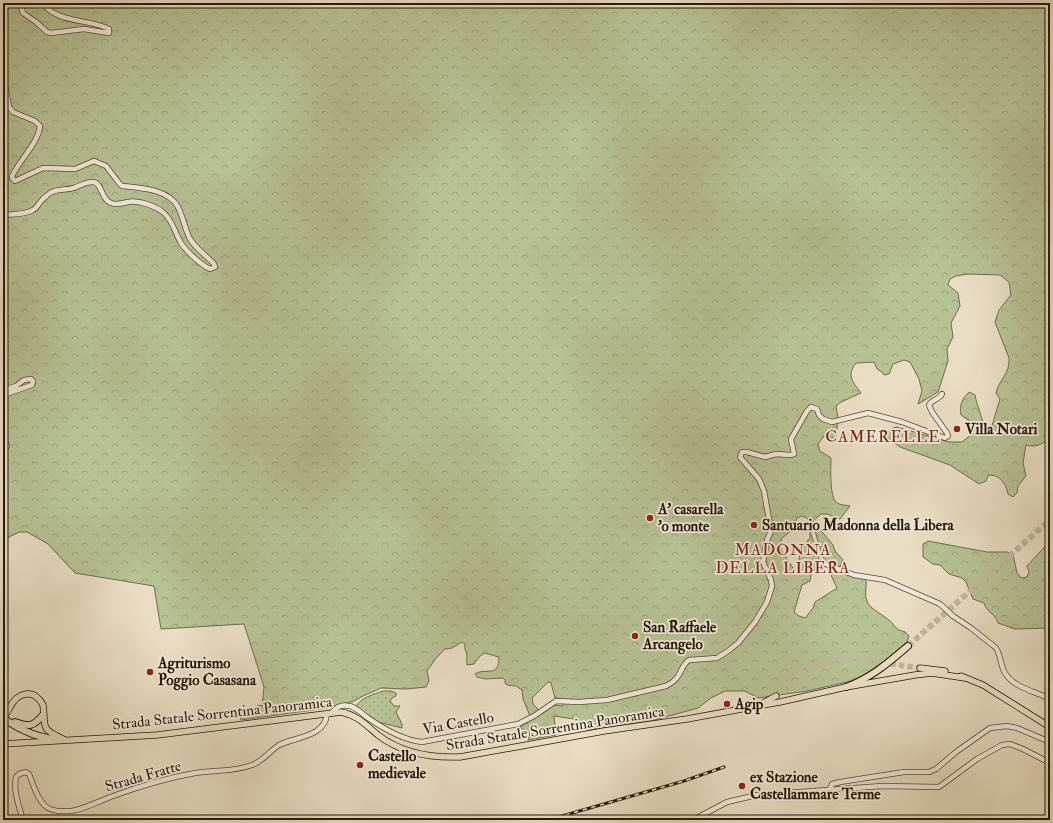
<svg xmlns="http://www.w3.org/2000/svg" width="1053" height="823" font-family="'IM FELL Double Pica',serif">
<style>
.grass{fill:url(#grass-dots);stroke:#6e6d4e}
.forest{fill:url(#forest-crowns);stroke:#6e6d4e;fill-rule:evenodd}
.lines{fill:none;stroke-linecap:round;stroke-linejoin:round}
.major-tunnel{stroke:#c2b69e;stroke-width:5.5;stroke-dasharray:5.5 3;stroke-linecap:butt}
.highway-tunnel{stroke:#c2b69e;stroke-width:6;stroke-dasharray:6 3;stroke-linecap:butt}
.minor-casing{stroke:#564a37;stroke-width:6}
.major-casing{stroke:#251908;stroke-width:7}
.highway-casing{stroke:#251908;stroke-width:8}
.minor{stroke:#f1e9d8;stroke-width:4.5}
.major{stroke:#e9ddc3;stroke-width:5.5}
.highway{stroke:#e9ddc3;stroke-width:6}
.rail-casing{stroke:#251908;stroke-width:3}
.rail{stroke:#f1e9d8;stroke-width:1.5;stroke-dasharray:4.5;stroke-linecap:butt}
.major-bridge-casing{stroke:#251908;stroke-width:7;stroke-linecap:butt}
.major-bridge{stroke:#e9ddc3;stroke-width:5.5}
.poi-dot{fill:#8f2418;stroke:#f1e9d8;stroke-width:1.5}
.labels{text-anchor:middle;stroke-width:3.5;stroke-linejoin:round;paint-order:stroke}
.poi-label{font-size:15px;font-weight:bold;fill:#251908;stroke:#f1e9d8;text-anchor:start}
.street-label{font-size:15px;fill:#251908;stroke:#f1e9d8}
.neighbourhood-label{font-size:16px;letter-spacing:1px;fill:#7a1f14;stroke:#f1e9d8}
</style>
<defs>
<pattern id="grass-dots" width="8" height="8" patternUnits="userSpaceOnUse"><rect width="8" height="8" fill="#b6c194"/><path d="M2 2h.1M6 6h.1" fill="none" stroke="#9ca57e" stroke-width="1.8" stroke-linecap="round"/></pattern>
<pattern id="forest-crowns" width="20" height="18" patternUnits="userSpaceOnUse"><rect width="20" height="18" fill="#b6c194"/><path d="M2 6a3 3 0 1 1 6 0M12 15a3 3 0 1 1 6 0" fill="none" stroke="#9ca57e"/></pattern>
</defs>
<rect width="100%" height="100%" fill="#e9ddc3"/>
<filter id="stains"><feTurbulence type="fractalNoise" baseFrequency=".005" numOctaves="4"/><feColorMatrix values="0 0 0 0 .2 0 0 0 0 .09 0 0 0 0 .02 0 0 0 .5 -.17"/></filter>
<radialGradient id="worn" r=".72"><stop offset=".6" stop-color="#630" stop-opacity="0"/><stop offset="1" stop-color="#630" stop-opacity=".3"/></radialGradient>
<path class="grass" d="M383 691H391L396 693V696L392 698 390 701 394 706H400L396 712 402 724V728L374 721 356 707C360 698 374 694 383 691Z"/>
<g class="forest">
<path d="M3 3H1050V439C1041 444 1036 448 1026 445L1023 463 1026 476 1018 486 1017 493 1013 497 1008 494C1006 483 999 474 988 475L986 481 979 484 950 465 900 447 887 438C887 431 890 428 897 427L949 442H962L972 434 971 422 961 415C959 406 962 399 969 392L975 395C977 407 983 417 984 430L991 429 1000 399 996 393C999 379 1010 375 1009 358L995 322 999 310 1011 295 1009 282 1000 275 968 274 956 276 950 279 948 285 958 293 960 306 951 323 953 337 947 349 948 361 938 392 918 404 922 391 919 379 910 362 904 360 893 364 889 374 884 375 882 372 877 369 874 362 856 363C846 376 853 382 861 393L841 402 836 406 838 418 836 438 824 436 818 444 820 451 831 458C831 468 829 497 837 503 840 505 846 505 850 506L840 519 827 514H821L813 521 833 545 835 551 843 560 838 571 866 579C867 586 864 594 867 601 870 610 883 614 890 621 893 623 895 628 899 630 904 632 904 630 909 636L907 642 888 658 866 674 856 680 807 691 758 698 745 691H725L711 698 698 708 651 721 587 730 583 729 574 719 554 716 556 735 528 740 530 734 520 727 543 713 549 708 556 705 562 706 564 699 555 698 551 683 548 682 532 698 533 704 538 709 537 712 530 716 523 699 522 690 516 686 507 685 505 683V680L503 678 486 679 477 677 475 674C485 667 499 679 499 657L485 653 480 656 474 664 467 665C466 661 467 660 467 656 466 650 464 651 465 644L462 642 452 648 445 649 436 658 427 671 429 681 426 687 406 689 381 688 363 696 354 701 327 708 241 720 239 712 258 711V705L262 706 264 687 244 624 161 629 154 586 75 573 48 544 27 532H19L3 540ZM802 516 813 521C817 544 827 567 837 588L815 602 813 608 805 618 799 616 794 612 802 585 810 581 812 570 822 569 823 568 820 562 810 531V538C805 543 799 552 799 560 799 563 801 566 801 570L795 571 781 550 780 544 782 538 792 530 797 518Z"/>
<path d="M928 541 987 552H1007L1013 554 1017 573 1021 578 1027 577 1029 572 1027 566 1050 541V628L1015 629 998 623C995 613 987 613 984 603L973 599 966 582 962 578 949 574 940 565 933 564 923 557V544Z"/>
</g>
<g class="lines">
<path class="major-tunnel" d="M776 696C781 689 785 682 791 677 825 649 880 663 920 668"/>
<polyline class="highway-tunnel" points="908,646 1050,520"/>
<g class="minor-casing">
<g id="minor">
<path d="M20 3 23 13 36 22 47 32 51 33 84 29 109 33V29C91 19 55 23 43 3"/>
<polyline points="57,3 69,3"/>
<polyline points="103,3 114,5 117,3"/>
<path d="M3 75 9 107 13 112 35 121 40 126C39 140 23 157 16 169 14 173 12 174 12 178L15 181 43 168 75 169 94 161 106 166 119 183 122 186C140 188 169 189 178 207 183 217 185 229 190 239 196 249 206 255 214 264L215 267 210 269C201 265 186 251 181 243 175 233 173 222 165 214 157 206 138 200 128 202 124 203 120 204 116 204 100 203 104 185 94 182 87 181 82 185 76 187 68 191 58 188 50 193 47 196 43 198 41 201 38 205 37 208 33 210 25 215 12 214 3 215"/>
<polyline points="3,390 16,386 24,380 31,379 33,381 32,385 3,395"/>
<polyline points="3,440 6,443 7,446 3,451"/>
<polyline points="3,497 3,503"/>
<path d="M823 563 854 575 885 580 940 604 953 616 971 628 995 647C1001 653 1000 665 1005 673 1014 688 1035 691 1050 699"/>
<path d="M331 713C337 707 341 704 350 706 357 708 362 714 368 718 384 729 403 740 422 742L518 724 534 716 556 701 579 702 607 700 666 686C683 678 679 667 689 660L717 658 728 651 738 643 755 622 767 602 772 586 771 580 763 562 767 540 771 531 764 491 759 479 740 457 742 452H747L765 457 776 454 790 455 794 454 791 439 807 411 811 407 817 409 819 415 823 419 832 422 868 413 902 422 945 438 948 436 947 433 932 412 929 405C932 399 939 400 942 394"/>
<polyline points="830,789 832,784 840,782 904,772 929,772 936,769 956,752 990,728 1007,726 1017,728 1050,742"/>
<path d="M23 820C19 806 13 791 16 777L19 774 26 772 29 774C33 784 39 805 50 809 73 817 93 803 113 796 140 786 167 778 195 773 214 770 234 772 252 765 263 761 270 751 279 745 295 737 325 737 327 714"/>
<polyline points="693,820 727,802 757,795 882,786 939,787 977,759 1002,745 1010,744 1023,749 1050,763"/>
</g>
</g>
<g class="major-casing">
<g id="major">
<polyline points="920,668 945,671"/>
<polyline points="961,676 983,685 1050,727"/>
<polyline points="763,703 776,696"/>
<path d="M10 707C18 692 34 688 43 705 46 727 39 728 63 739"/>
<path d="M3 744 157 735 341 712C357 715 366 725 378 735 401 753 431 758 460 757L604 731 687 719 780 702 846 687 915 675 932 673 965 678"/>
</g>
</g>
<g class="highway-casing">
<g id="highway">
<path d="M846 687C871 678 888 663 908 646"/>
<path d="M3 718C21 731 40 739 63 740"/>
<path d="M15 722C29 727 33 727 43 715"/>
</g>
</g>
<use href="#minor" class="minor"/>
<use href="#major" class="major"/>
<use href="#highway" class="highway"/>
<g class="rail-casing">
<polyline id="rail" points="548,820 684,781 724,767"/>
</g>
<use href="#rail" class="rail"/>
<g class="major-bridge-casing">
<polyline id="major-bridge" points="3,719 10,707"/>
</g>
<use href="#major-bridge" class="major-bridge"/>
</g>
<g class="poi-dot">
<circle cx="957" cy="429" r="4"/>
<circle cx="650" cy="518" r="4"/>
<circle cx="754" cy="525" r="4"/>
<circle cx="635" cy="636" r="4"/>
<circle cx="150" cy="672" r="4"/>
<circle cx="727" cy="704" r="4"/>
<circle cx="360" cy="765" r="4"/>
<circle cx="742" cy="786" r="4"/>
</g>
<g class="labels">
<g class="poi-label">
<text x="965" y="434">Villa Notari</text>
<text x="658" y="514">A' casarella<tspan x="658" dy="17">'o monte</tspan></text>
<text x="762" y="530">Santuario Madonna della Libera</text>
<text x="643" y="632">San Raffaele<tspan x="643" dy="17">Arcangelo</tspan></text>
<text x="158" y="668">Agriturismo<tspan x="158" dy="17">Poggio Casasana</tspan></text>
<text x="735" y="709">Agip</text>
<text x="368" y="761">Castello<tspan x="368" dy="17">medievale</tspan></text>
<text x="750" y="782">ex Stazione<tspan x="750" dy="17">Castellammare Terme</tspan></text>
</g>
<g class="street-label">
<text transform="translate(222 713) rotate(-6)" y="5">Strada Statale Sorrentina Panoramica</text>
<text transform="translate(458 723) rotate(-10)" y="5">Via Castello</text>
<text transform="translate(555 728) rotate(-9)" y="5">Strada Statale Sorrentina Panoramica</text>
<text transform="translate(143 776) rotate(-16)" y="5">Strada Fratte</text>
</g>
<g class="neighbourhood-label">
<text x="883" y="442">CAMERELLE</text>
<text x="783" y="555">MADONNA<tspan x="783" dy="18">DELLA LIBERA</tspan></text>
</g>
</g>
<rect width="1053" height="823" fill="none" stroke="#e9ddc3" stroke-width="16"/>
<rect x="4" y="4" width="1045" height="815" fill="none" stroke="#251908" stroke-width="2"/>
<rect x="8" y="8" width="1037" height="807" fill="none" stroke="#251908"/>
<rect width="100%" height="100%" filter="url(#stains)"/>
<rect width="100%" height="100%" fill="url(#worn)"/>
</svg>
